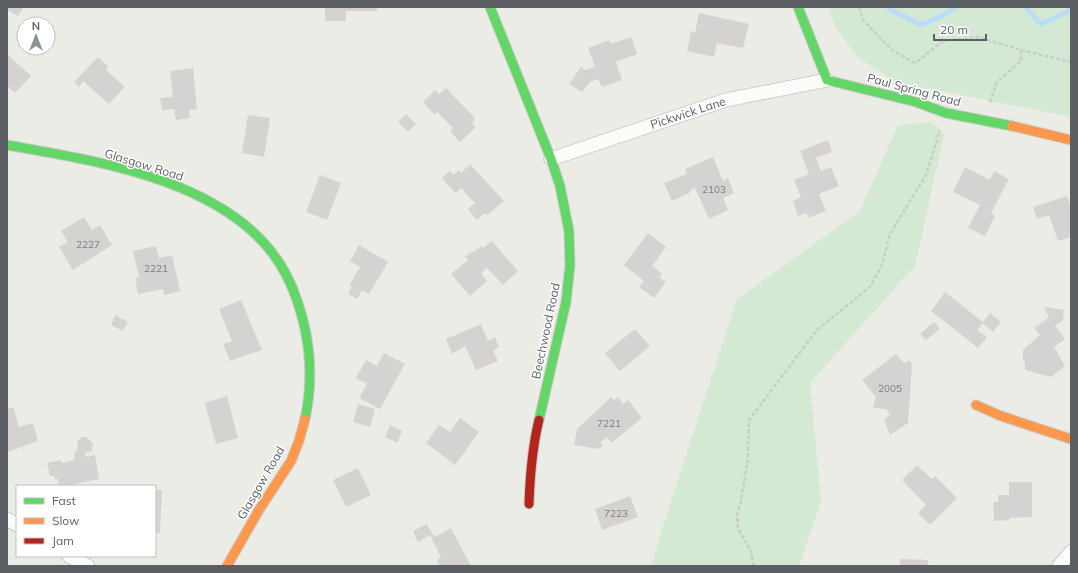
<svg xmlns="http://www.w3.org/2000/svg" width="1078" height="573" font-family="Mulish,sans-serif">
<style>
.green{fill:#d4e9d3}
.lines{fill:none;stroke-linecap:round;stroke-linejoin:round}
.stream{stroke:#baddf7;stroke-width:5}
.building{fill:#d4d3d1}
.street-casing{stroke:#c9c9c9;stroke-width:15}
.fast-casing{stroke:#c8c9c7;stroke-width:11}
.slow-casing{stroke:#c8c9c7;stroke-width:11}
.jam-casing{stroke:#c8c9c7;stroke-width:11}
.path{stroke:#c8cdca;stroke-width:2.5;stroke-dasharray:4 2;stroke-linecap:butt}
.street{stroke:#fcfcfb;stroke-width:13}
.fast{stroke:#63d668;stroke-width:9}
.slow{stroke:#ff974d;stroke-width:9}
.jam{stroke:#b3261e;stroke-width:9}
.labels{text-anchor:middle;stroke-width:3;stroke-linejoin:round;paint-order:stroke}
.number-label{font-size:10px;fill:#7b7e81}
.street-label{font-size:12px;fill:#5c6065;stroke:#fff}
</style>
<rect width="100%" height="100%" fill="#ecece7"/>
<g class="green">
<polygon points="828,7 1071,7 1071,117 896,82 857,57 835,26"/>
<polygon points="932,122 944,135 915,266 810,383 821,501 799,566 652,566 659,538 737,299 860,211 898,125"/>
</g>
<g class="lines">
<g class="stream">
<polyline points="888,7 889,9 922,25 944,15 956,7"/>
<polyline points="1025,7 1041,24 1071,10"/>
</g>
</g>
<g class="building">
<polygon points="7,7 24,7 18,16 7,10"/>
<polygon points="325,7 377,7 377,11 346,11 346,21 325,21"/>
<polygon points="699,13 749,24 743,48 717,43 714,57 687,51 691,32 695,33"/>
<polygon points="631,37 637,54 616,62 622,80 602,87 598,79 590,82 582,92 569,84 581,67 585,70 595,67 588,48 609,40 611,44"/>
<polygon points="7,54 31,76 15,93 7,86"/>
<polygon points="98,57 109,67 106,70 125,87 109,104 83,81 79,87 74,82"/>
<polygon points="193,68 197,109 189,110 190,118 176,120 174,109 162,110 160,98 173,97 170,71"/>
<polygon points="446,88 475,118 473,120 474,121 472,123 476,127 460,142 450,131 453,128 437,112 434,114 423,102 435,90 439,94"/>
<polygon points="406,114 416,124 408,132 398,122"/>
<polygon points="248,115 270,118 264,157 242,153"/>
<polygon points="828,140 832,152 816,158 821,171 831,167 839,186 819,194 826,211 808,218 807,213 798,216 793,201 801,197 794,180 809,174 800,151"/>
<polygon points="713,157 723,181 728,178 734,193 723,198 728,210 709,219 695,188 690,190 691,192 672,201 664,183 687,174 685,169"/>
<polygon points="470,164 504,201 487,215 485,213 477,220 468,209 475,203 461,188 456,194 442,178 450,171 453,175 459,170 461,173"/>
<polygon points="965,167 990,180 994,171 1009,179 991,213 995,216 985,236 968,228 980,205 953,192"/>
<polygon points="320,175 341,183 327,220 306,212"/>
<polygon points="1067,196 1071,208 1071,237 1058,241 1049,215 1037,219 1033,207"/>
<polygon points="84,217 92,230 100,225 112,245 73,270 59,247 68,242 61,231"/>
<polygon points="648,233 666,247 652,266 662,274 659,277 666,282 654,298 639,287 644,281 624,265"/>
<polygon points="492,241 518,271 503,285 487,268 481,273 487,281 470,296 451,274 468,260 465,257 473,251 474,252 481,246 483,248"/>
<polygon points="359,245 388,262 369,294 362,290 357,299 348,294 352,287 349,286 360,267 350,261"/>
<polygon points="156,246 159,258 172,255 180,291 164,295 163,289 138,294 135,278 139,277 133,251"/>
<polygon points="945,292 983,322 990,313 1001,322 993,332 983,323 977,330 987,337 978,348 931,311"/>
<polygon points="241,300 262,350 230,361 223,344 232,341 219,309"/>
<polygon points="1044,307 1064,310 1063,320 1055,326 1065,339 1054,347 1065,366 1051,377 1025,370 1025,362 1023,361 1023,350 1040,335 1034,328 1049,318"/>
<polygon points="115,315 128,322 123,331 111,325"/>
<polygon points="934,322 940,329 926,340 920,334"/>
<polygon points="481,324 488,341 495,337 499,347 493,351 498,361 476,370 465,346 452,354 446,339"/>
<polygon points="635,329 650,346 620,371 605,353"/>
<polygon points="384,353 405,364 380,409 359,398 367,384 356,378 366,360 377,366"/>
<polygon points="896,354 904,363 910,360 912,365 908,423 890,435 884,420 890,414 886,409 873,408 876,397 862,380"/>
<polygon points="227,396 238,438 216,444 205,403"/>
<polygon points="611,397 614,400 618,397 623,404 628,400 642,418 611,443 607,437 600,443 603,446 598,449 574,445 577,429"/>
<polygon points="358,404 375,409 370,427 353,422"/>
<polygon points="13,407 19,427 33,423 38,441 7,452 7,409"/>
<polygon points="460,418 479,432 455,465 426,443 439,425 450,432"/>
<polygon points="390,425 402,431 397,443 385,437"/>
<polygon points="82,437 86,437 93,444 91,452 85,453 85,457 95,455 99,479 66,486 59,486 58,479 55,479 54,476 50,476 47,463 61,460 62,463 75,460 74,453 78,449 77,448 78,440"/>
<polygon points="917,465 932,479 935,476 957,498 930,525 918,513 926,505 902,480"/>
<polygon points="358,468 371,495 346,507 333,480"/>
<polygon points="1009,482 1032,482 1032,517 1009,518 1010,520 994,521 993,502 998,502 998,495 1009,495"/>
<polygon points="155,490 162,490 160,533 155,533"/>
<polygon points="630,496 638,517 602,530 595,509"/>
<polygon points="427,524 434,537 451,528 471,566 440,566 437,560 441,557 430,535 418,542 413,531"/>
<polygon points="900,559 927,560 929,566 900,566"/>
</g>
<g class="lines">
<g class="street-casing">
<g id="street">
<polyline points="551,159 726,100 827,80"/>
<polyline points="7,519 17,525"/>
<polyline points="69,556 88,566"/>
<polyline points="1059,566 1071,552"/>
</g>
</g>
<g class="fast-casing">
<g id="fast">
<polyline points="490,7 551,159 560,186 569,231 570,265 566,302 539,420"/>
<polyline points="798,7 827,80 916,102 946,113 1012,126"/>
<path d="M7 145C97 161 227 180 280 264 291 281 298 301 303 320 311 352 312 387 305 419"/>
</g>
</g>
<g class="slow-casing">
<g id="slow">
<polyline points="1012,126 1071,140"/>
<polyline points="976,405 1001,416 1071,439"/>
<polyline points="227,566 259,510 291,461 299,441 305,419"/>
</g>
</g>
<g class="jam-casing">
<path id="jam" d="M529 504C530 475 532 448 539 420"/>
</g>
<g class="path">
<polyline points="859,7 863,20 893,51 915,63 943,41 978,37 1021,50 1021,61 997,82 989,104"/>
<polyline points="1021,50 1071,62"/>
<polyline points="754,566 751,551 738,529 737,514 741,501 748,458 749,420 817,330 870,287 882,265 890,234 926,175 940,130"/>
</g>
<use href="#street" class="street"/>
<use href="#fast" class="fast"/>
<use href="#slow" class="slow"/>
<use href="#jam" class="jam"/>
</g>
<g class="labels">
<g class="number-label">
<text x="714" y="193">2103</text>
<text x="88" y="248">2227</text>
<text x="156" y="272">2221</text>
<text x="890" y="392">2005</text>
<text x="609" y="427">7221</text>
<text x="616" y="517">7223</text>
</g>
<g class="street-label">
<text transform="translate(914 90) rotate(15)" y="4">Paul Spring Road</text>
<text transform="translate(688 113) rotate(-18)" y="4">Pickwick Lane</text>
<text transform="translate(144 165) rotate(17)" y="4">Glasgow Road</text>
<text transform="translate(546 331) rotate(-78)" y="4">Beechwood Road</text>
<text transform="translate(261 483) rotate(-60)" y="4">Glasgow Road</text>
</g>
</g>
<rect width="1078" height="573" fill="none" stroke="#5c6065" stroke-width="16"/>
<rect x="16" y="485" width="140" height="72" fill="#ffffff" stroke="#bebfc1"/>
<rect x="24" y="498" width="20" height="6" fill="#63d668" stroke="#bebfc1"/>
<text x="52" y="505" font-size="12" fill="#5c6065">Fast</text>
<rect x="24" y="518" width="20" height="6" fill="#ff974d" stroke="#bebfc1"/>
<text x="52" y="525" font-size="12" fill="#5c6065">Slow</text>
<rect x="24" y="538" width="20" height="6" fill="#b3261e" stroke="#bebfc1"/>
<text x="52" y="545" font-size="12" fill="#5c6065">Jam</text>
<g transform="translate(36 36)"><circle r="19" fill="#ffffff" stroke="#bebfc1"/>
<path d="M0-3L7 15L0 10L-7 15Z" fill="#8e9192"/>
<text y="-6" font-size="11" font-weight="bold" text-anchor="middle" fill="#5c6065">N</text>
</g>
<path d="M934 34v6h52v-6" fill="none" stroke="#5c6065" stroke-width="2"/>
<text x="940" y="34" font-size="12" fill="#5c6065" stroke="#ffffff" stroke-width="3" paint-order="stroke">20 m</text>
</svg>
